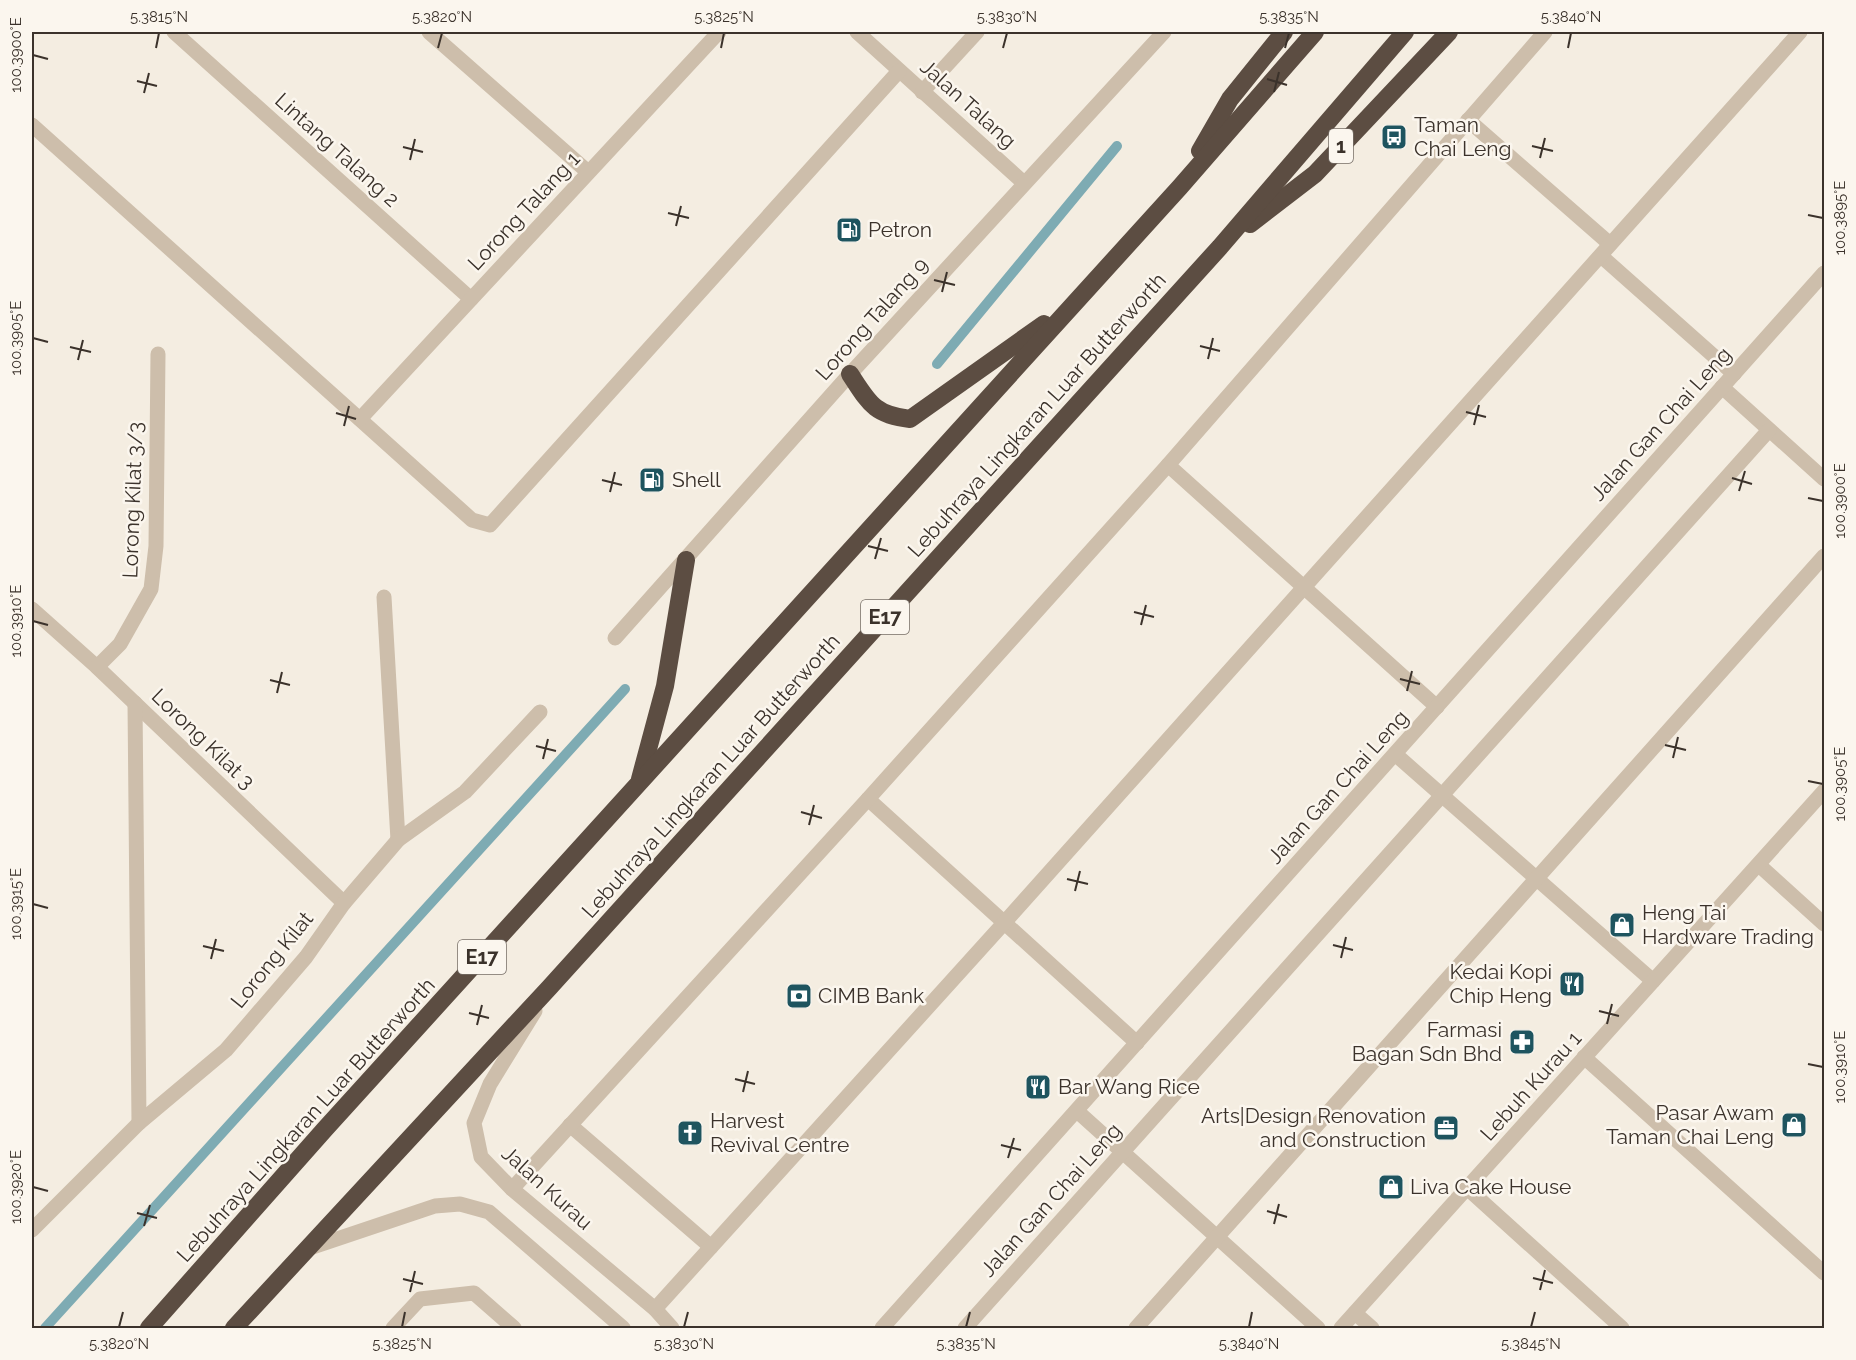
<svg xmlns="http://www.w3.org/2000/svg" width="1856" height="1360" font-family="Raleway,sans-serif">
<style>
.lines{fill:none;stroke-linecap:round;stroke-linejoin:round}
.stream{stroke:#7eabb3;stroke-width:10}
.minor{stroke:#cdbeab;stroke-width:15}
.highway{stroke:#5c4d42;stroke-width:18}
.ticks{fill:none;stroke:#3b322b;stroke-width:2}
.labels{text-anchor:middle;stroke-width:5;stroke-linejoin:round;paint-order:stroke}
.shield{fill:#fbf6ee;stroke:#756d66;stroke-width:1.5}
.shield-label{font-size:20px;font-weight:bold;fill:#3b322b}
.street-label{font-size:21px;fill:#3b322b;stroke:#fbf6ee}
.poi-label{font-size:21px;fill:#3b322b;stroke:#fbf6ee;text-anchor:start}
.neatline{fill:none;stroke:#3b322b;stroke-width:2}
.ticks-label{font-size:15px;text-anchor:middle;fill:#3b322b}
</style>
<rect width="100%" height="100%" fill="#f4ede1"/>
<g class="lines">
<g class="stream">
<polyline points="937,364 1117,146"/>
<polyline points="45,1328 625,689"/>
</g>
<g class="minor">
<polyline points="174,32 471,299"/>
<polyline points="429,32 588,172"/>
<polyline points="857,32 1024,183"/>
<polyline points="922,92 977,32"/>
<polyline points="1468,120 1610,244"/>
<polyline points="32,125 472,520 490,525 899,71"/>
<polyline points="1601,256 1734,374"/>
<polyline points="1722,387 1824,479"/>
<polyline points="360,419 719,32"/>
<polyline points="1168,465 1437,707"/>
<polyline points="384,597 398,840"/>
<polyline points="32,609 97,667 344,903"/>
<polyline points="615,638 850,374 1164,32"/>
<polyline points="97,667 120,644 151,589 156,546 158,354"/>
<polyline points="135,703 139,1123"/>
<polyline points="1395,754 1653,981"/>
<polyline points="868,799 1137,1043"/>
<polyline points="1760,866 1824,924"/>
<polyline points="535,1011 490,1084 474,1123 481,1157 512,1189 655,1309 672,1328"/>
<polyline points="1584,1057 1824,1273"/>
<polyline points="1077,1111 1318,1328"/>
<polyline points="570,1125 711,1247"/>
<polyline points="1467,1188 1622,1328"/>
<polyline points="512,1189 868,799 1168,465 1545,32"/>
<polyline points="32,1230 139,1123 226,1050 306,957 344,903 398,840 465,792 540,712"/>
<polyline points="307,1249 435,1206 460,1204 489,1212 623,1328"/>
<polyline points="655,1309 1004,923 1800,32"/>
<polyline points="1355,1313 1372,1328"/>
<polyline points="393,1328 420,1299 474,1293 514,1328"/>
<polyline points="882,1328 1824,273"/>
<polyline points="965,1328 1769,430"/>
<polyline points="1136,1328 1824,556"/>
<polyline points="1341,1328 1824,791"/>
</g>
<g class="highway">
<polyline points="1200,151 1230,99 1284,32"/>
<polyline points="1250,224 1315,174 1449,32"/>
<path d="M850 374C869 403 874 415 910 419L1044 324"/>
<polyline points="640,779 665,686 686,560"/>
<polyline points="149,1328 325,1129 1180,187 1315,32"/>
<polyline points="234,1328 549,988 1220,247 1405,32"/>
</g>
</g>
<path class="ticks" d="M156 48 159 33M438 48 442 33M721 48 724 33M1003 48 1007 33M1285 48 1289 33M1568 48 1571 33M33 55 48 59M1267 79 1287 85M137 81 157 86M1274 92 1279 72M144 93 149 73M1532 146 1553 151M403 147 423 152M1540 158 1545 138M410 160 415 139M668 213 689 218M1808 215 1823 218M676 226 681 206M934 280 955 285M942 292 947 272M33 338 48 342M1200 346 1220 351M70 347 91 352M1208 359 1213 338M78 360 83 340M1466 412 1486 417M336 413 356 419M1474 425 1479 405M344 426 349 406M1732 478 1752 484M602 480 622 485M1739 491 1745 471M610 492 615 472M1808 498 1823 501M868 546 888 551M875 559 881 538M1134 612 1154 617M33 621 48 625M1141 625 1146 605M1400 679 1420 684M270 680 290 685M1407 691 1412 671M277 693 282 672M1665 745 1686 750M536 746 556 751M1673 758 1678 737M543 759 548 739M1808 781 1823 784M801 812 822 818M809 825 814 805M1067 879 1088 884M1075 891 1080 871M33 904 48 908M1333 945 1353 950M203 946 224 951M1341 958 1346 937M211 959 216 939M1599 1011 1619 1016M469 1013 489 1018M1607 1024 1612 1004M477 1025 482 1005M1808 1064 1823 1067M735 1079 755 1084M743 1092 748 1071M1001 1145 1021 1150M1008 1158 1014 1138M33 1187 48 1191M1267 1211 1287 1217M137 1213 157 1218M1274 1224 1279 1204M144 1226 150 1205M1533 1278 1553 1283M403 1279 423 1284M1540 1290 1545 1270M410 1292 415 1271M119 1327 123 1312M402 1327 405 1312M684 1327 688 1312M966 1327 970 1312M1249 1327 1252 1312M1531 1327 1535 1312"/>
<defs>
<g id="bus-square" transform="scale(1.35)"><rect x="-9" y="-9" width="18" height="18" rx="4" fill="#1e545f" stroke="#fbf6ee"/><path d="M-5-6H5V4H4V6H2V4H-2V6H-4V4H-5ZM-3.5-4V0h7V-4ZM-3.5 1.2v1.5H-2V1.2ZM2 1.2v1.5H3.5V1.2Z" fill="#fff"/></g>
<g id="fuel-square" transform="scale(1.35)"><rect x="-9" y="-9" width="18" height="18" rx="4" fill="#1e545f" stroke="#fbf6ee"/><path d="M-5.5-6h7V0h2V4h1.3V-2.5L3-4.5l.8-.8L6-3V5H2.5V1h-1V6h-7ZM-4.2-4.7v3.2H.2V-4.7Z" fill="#fff"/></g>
<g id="shop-square" transform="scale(1.35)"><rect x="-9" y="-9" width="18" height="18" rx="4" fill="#1e545f" stroke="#fbf6ee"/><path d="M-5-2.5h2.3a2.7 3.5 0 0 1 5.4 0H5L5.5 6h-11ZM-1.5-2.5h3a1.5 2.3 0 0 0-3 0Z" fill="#fff"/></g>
<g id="restaurant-square" transform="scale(1.35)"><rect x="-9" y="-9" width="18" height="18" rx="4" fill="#1e545f" stroke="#fbf6ee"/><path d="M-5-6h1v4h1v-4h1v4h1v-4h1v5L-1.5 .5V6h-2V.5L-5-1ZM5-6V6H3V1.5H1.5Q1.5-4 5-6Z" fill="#fff"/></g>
<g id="bank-square" transform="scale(1.35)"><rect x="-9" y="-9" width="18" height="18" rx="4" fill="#1e545f" stroke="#fbf6ee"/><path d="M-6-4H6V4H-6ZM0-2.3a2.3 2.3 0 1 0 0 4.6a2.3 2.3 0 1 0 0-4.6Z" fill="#fff"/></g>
<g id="pharmacy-square" transform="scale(1.35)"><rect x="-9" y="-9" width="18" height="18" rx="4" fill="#1e545f" stroke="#fbf6ee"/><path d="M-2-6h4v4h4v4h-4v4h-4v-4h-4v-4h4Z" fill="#fff"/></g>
<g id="office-square" transform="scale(1.35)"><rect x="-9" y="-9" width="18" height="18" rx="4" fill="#1e545f" stroke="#fbf6ee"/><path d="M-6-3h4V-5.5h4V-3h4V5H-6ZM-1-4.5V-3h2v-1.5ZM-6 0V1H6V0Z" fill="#fff"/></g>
<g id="church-square" transform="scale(1.35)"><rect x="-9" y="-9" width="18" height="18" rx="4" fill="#1e545f" stroke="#fbf6ee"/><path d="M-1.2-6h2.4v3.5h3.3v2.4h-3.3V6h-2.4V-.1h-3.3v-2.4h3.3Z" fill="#fff"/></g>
</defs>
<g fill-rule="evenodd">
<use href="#bus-square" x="1394" y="137"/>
<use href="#fuel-square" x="849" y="230"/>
<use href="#fuel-square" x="652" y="480"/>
<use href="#shop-square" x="1622" y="925"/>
<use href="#restaurant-square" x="1572" y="984"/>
<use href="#bank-square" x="799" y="996"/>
<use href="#pharmacy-square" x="1522" y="1042"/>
<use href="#restaurant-square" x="1038" y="1087"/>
<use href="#shop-square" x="1794" y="1125"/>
<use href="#office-square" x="1446" y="1128"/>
<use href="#church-square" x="690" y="1133"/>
<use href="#shop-square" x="1391" y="1187"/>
</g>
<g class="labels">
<g class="shield">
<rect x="1329" y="129" width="24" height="34" rx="4.5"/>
<rect x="861" y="600" width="48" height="34" rx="4.5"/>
<rect x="458" y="940" width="48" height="34" rx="4.5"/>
</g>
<g class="shield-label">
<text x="1341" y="153">1</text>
<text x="885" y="624">E17</text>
<text x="482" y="964">E17</text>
</g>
<g class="street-label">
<text transform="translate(968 104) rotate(42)" y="7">Jalan Talang</text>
<text transform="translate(337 150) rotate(42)" y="7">Lintang Talang 2</text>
<text transform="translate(524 211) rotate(-47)" y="7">Lorong Talang 1</text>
<text transform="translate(872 319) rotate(-48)" y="7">Lorong Talang 9</text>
<text transform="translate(1037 415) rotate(-48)" y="7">Lebuhraya Lingkaran Luar Butterworth</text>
<text transform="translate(1661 424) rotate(-48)" y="7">Jalan Gan Chai Leng</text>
<text transform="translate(133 500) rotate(-88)" y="7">Lorong Kilat 3/3</text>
<text transform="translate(203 739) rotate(44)" y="7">Lorong Kilat 3</text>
<text transform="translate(711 776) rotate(-48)" y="7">Lebuhraya Lingkaran Luar Butterworth</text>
<text transform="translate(1338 787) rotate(-48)" y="7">Jalan Gan Chai Leng</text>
<text transform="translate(272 960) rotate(-51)" y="7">Lorong Kilat</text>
<text transform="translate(1531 1086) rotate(-48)" y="7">Lebuh Kurau 1</text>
<text transform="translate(306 1120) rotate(-48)" y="7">Lebuhraya Lingkaran Luar Butterworth</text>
<text transform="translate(547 1188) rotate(42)" y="7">Jalan Kurau</text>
<text transform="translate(1051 1200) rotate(-48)" y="7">Jalan Gan Chai Leng</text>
</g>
<g class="poi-label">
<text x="1414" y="132">Taman<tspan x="1414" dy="24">Chai Leng</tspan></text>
<text x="868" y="237">Petron</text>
<text x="672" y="487">Shell</text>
<text x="1642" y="920">Heng Tai<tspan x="1642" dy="24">Hardware Trading</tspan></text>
<text x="1552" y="979" text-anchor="end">Kedai Kopi<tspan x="1552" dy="24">Chip Heng</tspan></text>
<text x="818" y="1003">CIMB Bank</text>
<text x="1502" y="1037" text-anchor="end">Farmasi<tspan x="1502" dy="24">Bagan Sdn Bhd</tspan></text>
<text x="1058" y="1094">Bar Wang Rice</text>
<text x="1774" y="1120" text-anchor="end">Pasar Awam<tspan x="1774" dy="24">Taman Chai Leng</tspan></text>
<text x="1426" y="1123" text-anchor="end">Arts|Design Renovation<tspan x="1426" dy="24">and Construction</tspan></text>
<text x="710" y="1128">Harvest<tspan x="710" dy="24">Revival Centre</tspan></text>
<text x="1410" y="1194">Liva Cake House</text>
</g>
</g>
<rect width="1856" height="1360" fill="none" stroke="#fbf6ee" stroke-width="66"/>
<rect x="33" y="33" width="1790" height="1294" class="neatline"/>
<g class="ticks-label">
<text x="159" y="22">5.3815°N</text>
<text x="442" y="22">5.3820°N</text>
<text x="724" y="22">5.3825°N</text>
<text x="1007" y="22">5.3830°N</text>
<text x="1289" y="22">5.3835°N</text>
<text x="1571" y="22">5.3840°N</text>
<text transform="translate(16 55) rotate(-90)" y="5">100.3900°E</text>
<text transform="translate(1840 218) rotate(-90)" y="5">100.3895°E</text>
<text transform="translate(16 338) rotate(-90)" y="5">100.3905°E</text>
<text transform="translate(1840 501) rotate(-90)" y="5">100.3900°E</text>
<text transform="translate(16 621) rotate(-90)" y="5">100.3910°E</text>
<text transform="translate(1840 784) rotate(-90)" y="5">100.3905°E</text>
<text transform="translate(16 904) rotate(-90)" y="5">100.3915°E</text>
<text transform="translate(1840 1067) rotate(-90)" y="5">100.3910°E</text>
<text transform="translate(16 1187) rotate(-90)" y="5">100.3920°E</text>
<text x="119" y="1349">5.3820°N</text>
<text x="402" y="1349">5.3825°N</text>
<text x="684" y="1349">5.3830°N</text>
<text x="966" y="1349">5.3835°N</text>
<text x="1249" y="1349">5.3840°N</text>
<text x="1531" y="1349">5.3845°N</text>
</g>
</svg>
